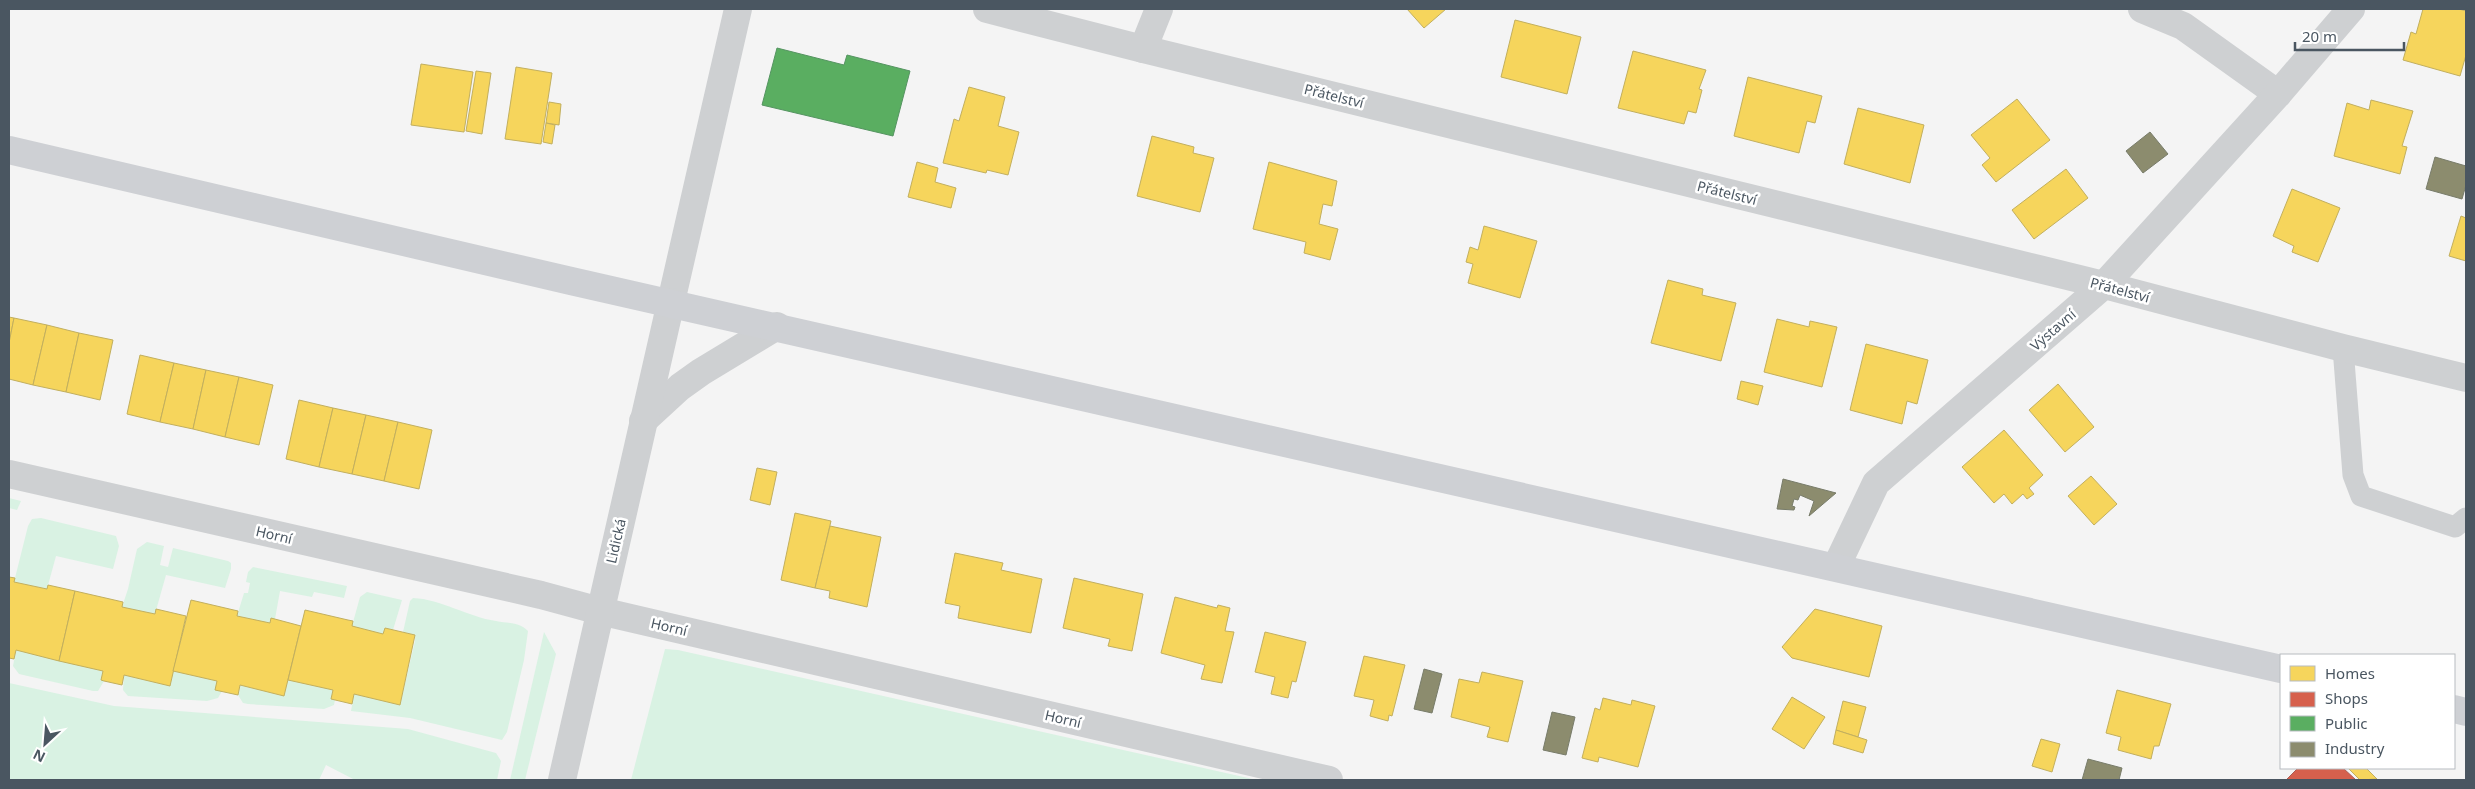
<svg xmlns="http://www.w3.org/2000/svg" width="2475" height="789" font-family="'Noto Sans',sans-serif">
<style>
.green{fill:#d9f2e3}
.homes{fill:#f6d55c;stroke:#c2af5e}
.shops{fill:#d6604d;stroke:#ac5d53}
.public{fill:#5aae61;stroke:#559461}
.industry{fill:#8c8c6e;stroke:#787c6a}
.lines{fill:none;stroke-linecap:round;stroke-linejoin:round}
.service{stroke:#ced0d2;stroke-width:21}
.minor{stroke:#ced0d2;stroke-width:28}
.tertiary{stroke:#ced0d2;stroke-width:28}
.secondary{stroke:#ced0d4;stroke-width:28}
.labels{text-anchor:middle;stroke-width:5;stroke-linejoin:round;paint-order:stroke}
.street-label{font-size:14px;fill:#4a5661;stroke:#fff}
</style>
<rect width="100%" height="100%" fill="#f4f4f4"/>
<g class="green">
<polygon points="9,498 21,501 17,510 9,508"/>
<polygon points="41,518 116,536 119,546 113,569 56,556 47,589 14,582 28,526 32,519"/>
<polygon points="147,542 164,546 160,565 168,567 173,548 228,561 231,563 231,569 225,588 166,575 155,614 122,607 128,589 137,549"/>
<polygon points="253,567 347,586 344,598 314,592 312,597 280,591 275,619 271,619 270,623 237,616 244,593 248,593 250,583 246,582 248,572"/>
<polygon points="367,592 402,600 393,630 385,628 383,634 352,626 360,597"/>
<path d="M413 598C441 599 468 617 496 621 509 624 518 621 528 631L524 660 507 732 502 740 410 718 351 711 354 694 400 705 415 641V635L403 632 410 601Z"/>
<polygon points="544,632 556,654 525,780 510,780"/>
<polygon points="665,649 678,650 1257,780 631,780"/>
<polygon points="16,650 103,671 101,680 104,681 98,691 93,691 19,674 13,666"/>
<polygon points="173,671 217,681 222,691 218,698 207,701 128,696 123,690 124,675 170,686"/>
<polygon points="288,680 333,690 331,699 335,700 334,705 324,709 248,704 243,703 238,695 240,685 284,696"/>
<polygon points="9,683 114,706 408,729 496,753 501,761 497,780 355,780 326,765 319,780 9,780"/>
</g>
<g class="homes">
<polygon points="1407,9 1446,9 1424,28"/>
<polygon points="2423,9 2459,9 2466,11 2466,55 2460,76 2403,60 2411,32 2416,34"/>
<polygon points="1515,20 1581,37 1567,94 1501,77"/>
<polygon points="1633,51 1706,70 1699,89 1702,90 1696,113 1688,111 1684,124 1618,108"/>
<polygon points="421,64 473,72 464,132 411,125"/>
<polygon points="516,67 552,73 541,144 505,139"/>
<polygon points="476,71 491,73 482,134 466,131"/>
<polygon points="1748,77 1822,96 1815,123 1807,121 1799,153 1734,136"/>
<polygon points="969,87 1005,97 998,126 1019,132 1008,175 987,170 986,173 943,163 954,119 959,121"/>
<polygon points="2017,99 2050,140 1996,182 1982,165 1990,158 1971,135"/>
<polygon points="2371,100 2413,111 2402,146 2407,147 2400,174 2334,156 2347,103 2369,110"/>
<polygon points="549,102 561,104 559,125 546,123"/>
<polygon points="1858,108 1924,125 1910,183 1844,164"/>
<polygon points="546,123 555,125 552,144 543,142"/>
<polygon points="1152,136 1194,147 1193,153 1214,158 1200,212 1137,196"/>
<polygon points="917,162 938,168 935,182 956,188 951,208 908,197"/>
<polygon points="1269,162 1337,181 1332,206 1323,204 1319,224 1338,229 1330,260 1304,253 1306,242 1253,229"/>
<polygon points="2066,169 2088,198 2034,239 2012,210"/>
<polygon points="2292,189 2340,208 2318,262 2292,252 2294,246 2273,236"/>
<polygon points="2461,216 2466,218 2466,261 2449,256"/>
<polygon points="1484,226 1537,241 1520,298 1468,283 1473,264 1466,262 1470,247 1478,250"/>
<polygon points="1668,280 1703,289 1702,295 1736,303 1721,361 1651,343"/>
<polygon points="9,317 14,318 9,343"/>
<polygon points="14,318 47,325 33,385 9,379 9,343"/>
<polygon points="1777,319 1809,327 1810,321 1837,327 1822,387 1764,372"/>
<polygon points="47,325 79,333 66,392 33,385"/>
<polygon points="79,333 113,340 100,400 66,392"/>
<polygon points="1866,344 1928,360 1917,404 1907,401 1902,424 1850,410"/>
<polygon points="140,355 174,363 160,422 127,414"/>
<polygon points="174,363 206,370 193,429 160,422"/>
<polygon points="206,370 239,377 225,437 193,429"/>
<polygon points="239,377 273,385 259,445 225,437"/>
<polygon points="1741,381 1763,386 1758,405 1737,399"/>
<polygon points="2058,384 2094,427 2065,452 2029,410"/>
<polygon points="299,400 333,408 319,467 286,459"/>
<polygon points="333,408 366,415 352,474 319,467"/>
<polygon points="366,415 398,422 384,481 352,474"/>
<polygon points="398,422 432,430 419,489 384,481"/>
<polygon points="2004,430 2043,475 2029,488 2034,494 2027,499 2023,494 2012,504 2004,494 1994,503 1962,467"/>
<polygon points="757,468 777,472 770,505 750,500"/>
<polygon points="2091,476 2117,504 2094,525 2068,496"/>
<polygon points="795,513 831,521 815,588 781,580"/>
<polygon points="830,526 881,537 867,607 829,598 830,591 815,588"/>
<polygon points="955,553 1003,563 1001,570 1042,579 1031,633 958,618 960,606 945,603"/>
<polygon points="9,577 15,578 14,582 47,589 48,585 75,591 59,661 16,650 14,659 9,658"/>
<polygon points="1074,578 1143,594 1132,651 1108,646 1110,639 1063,628"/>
<polygon points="75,591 123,602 122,607 155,614 156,609 186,616 170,686 124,675 122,685 104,681 101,680 103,671 59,661"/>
<polygon points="1175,597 1217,608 1218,605 1230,608 1225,631 1234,632 1222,683 1201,679 1205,665 1161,653"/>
<polygon points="191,600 238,611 237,616 270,623 271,618 301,626 284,696 240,685 238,695 215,690 217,681 173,671"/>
<polygon points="1815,609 1882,626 1869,677 1792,658 1782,647"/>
<polygon points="305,610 348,620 353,621 352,626 383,634 385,628 415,635 400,705 354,694 352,704 331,699 333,690 288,680"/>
<polygon points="1265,632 1306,642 1296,682 1292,681 1288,698 1271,694 1275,677 1255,672"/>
<polygon points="1364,656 1405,665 1392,716 1389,715 1388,721 1370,716 1374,700 1354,696"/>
<polygon points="1482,672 1523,681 1508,742 1487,737 1490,727 1451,717 1459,679 1479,683"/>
<polygon points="2117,690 2171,704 2159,746 2154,746 2151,759 2118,750 2121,737 2106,733"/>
<polygon points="1792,697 1825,717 1804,749 1772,729"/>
<polygon points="1603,698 1631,705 1632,700 1655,706 1638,767 1599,757 1598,762 1582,758 1595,708 1600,710"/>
<polygon points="1843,701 1866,707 1858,737 1836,730"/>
<polygon points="1836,730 1867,740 1863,753 1833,744"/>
<polygon points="2041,739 2060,744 2052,772 2032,766"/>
<polygon points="2348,768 2366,768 2377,779 2360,780"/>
</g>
<polygon class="shops" points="2298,768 2343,768 2356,780 2286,780"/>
<polygon class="public" points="777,48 844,65 847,55 910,71 893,136 762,105"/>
<g class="industry">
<polygon points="2150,132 2168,154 2143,173 2126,151"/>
<polygon points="2435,157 2466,166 2466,185 2462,199 2426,189"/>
<polygon points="1783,479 1836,493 1809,516 1814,501 1800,495 1798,500 1794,499 1792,506 1795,507 1794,510 1777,509"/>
<polygon points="1424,669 1442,674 1432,713 1414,709"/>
<polygon points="1552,712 1575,717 1566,755 1543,750"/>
<polygon points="2088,759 2122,768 2119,780 2082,780"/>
</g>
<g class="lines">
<polyline class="service" points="2343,348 2353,475 2361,496 2455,527 2466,518"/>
<g class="minor">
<polyline points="987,9 1143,49 2104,285 2343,348 2466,378"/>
<polyline points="2142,9 2183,26 2278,94"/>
<polyline points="1143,49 1159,9"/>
<polyline points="671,302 738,9"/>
<polyline points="9,474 541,595 600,611 1329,780"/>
<polyline points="1836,567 1876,483 2104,285 2278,94 2351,9"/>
</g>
<g class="tertiary">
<polyline points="643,421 680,387 701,372 777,326"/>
<polyline points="562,780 671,302"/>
</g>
<g class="secondary">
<polyline points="9,150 571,281 2281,669"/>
<polyline points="2454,709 2466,712"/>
</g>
</g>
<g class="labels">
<g class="street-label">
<text transform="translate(1334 96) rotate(14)" y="5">Přátelství</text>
<text transform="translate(1727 193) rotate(14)" y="5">Přátelství</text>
<text transform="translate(2120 290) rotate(15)" y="5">Přátelství</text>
<text transform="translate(2053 330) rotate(-41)" y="5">Výstavní</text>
<text transform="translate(274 535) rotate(13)" y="5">Horní</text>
<text transform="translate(616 541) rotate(-77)" y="5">Lidická</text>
<text transform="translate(669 627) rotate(13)" y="5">Horní</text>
<text transform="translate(1063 719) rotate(13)" y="5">Horní</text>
</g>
</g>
<rect width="2475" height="789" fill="none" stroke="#4a5661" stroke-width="20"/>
<rect x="2280" y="654" width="175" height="115" fill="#ffffff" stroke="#b7bbc0"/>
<rect x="2290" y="666" width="25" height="15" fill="#f6d55c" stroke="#b7bbc0"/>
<text x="2325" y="679" font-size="15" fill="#4a5661">Homes</text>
<rect x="2290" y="692" width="25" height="15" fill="#d6604d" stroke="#b7bbc0"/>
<text x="2325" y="704" font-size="15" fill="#4a5661">Shops</text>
<rect x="2290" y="716" width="25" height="15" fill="#5aae61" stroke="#b7bbc0"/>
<text x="2325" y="729" font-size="15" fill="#4a5661">Public</text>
<rect x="2290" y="742" width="25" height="15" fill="#8c8c6e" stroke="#b7bbc0"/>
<text x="2325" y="754" font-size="15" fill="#4a5661">Industry</text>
<g transform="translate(45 744) rotate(206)" stroke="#ffffff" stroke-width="4" paint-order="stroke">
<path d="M0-4L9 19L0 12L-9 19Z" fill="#4a5661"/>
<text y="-8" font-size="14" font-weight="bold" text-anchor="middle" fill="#4a5661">N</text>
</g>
<path d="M2295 42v8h109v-8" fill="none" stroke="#4a5661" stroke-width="2.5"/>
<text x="2302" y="42" font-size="15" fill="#4a5661" stroke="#ffffff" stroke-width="4" paint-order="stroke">20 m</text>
</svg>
